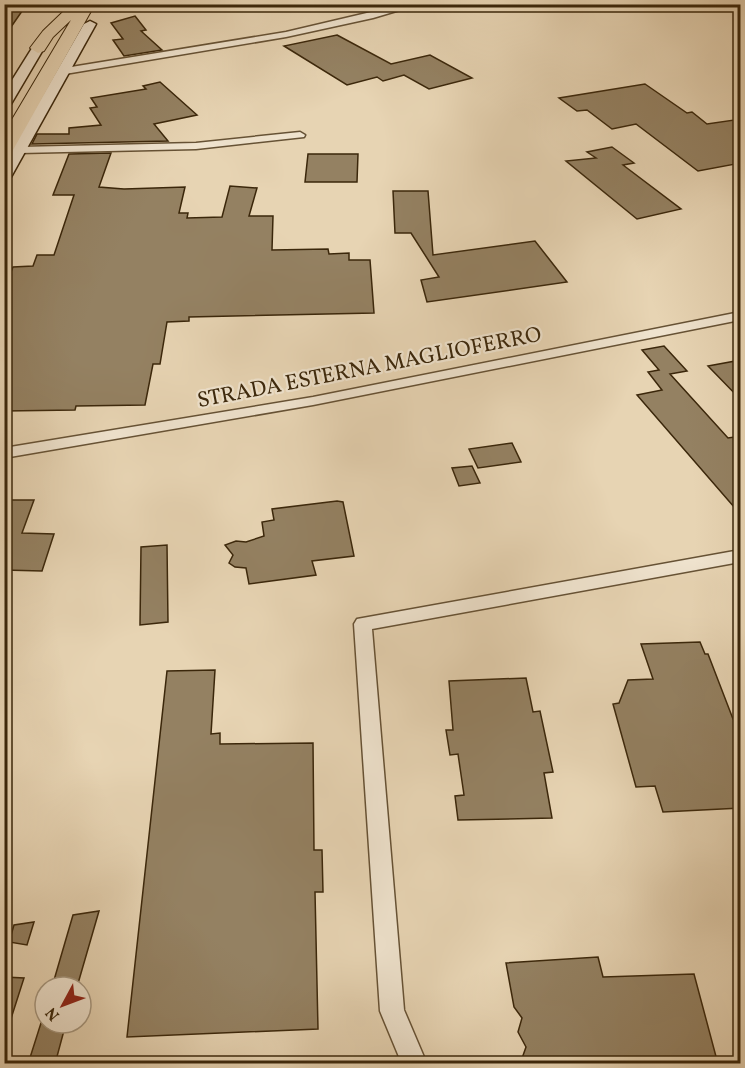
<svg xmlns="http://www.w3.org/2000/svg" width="745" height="1068" font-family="Vollkorn,serif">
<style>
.building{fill:#948162;stroke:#3b270b;stroke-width:1.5}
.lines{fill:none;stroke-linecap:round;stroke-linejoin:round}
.street-casing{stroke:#665235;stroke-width:3}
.secondary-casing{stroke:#3b270b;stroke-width:3}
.highway-casing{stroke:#3b270b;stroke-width:2}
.street{fill:#efe3ce;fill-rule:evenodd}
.secondary{fill:#efe3ce;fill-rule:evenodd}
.highway{fill:#e7d4b3;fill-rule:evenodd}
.labels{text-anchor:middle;stroke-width:4.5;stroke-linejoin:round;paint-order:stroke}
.street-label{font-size:22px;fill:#3b270b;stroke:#efe3ce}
</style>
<rect width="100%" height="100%" fill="#e7d4b3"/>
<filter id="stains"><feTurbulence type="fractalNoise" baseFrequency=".00333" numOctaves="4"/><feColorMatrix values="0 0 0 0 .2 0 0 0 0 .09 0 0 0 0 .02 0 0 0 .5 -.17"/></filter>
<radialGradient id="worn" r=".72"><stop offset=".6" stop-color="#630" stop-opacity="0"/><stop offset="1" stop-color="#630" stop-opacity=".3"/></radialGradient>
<g class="building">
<polygon points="8,4 27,4 4,37 4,9"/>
<polygon points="135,16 146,30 141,31 162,50 124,56 113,40 123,39 111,23"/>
<polygon points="337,35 391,64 430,55 472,78 429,89 404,75 383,81 377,77 347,85 284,46"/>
<polygon points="160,82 197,115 154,124 168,141 32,144 37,134 69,134 69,128 101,125 90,108 97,107 91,98 146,89 143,86"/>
<polygon points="645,84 687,113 692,112 707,124 741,119 741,163 698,171 636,124 612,129 587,110 577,111 559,98"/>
<polygon points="612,147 634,163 623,165 681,209 637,219 566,161 596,158 587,152"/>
<polygon points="111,153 99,187 124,189 185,187 179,213 188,213 187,218 222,217 230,186 257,188 249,216 273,216 272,250 328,249 329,254 349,253 349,260 370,260 374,313 189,317 189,321 167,322 160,364 153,364 145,405 76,406 75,410 4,411 4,289 13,267 33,266 37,255 54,255 74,195 53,195 69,154"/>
<polygon points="308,154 358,154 357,182 305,182"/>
<polygon points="393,191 428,191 433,255 535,241 567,282 427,302 421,280 439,277 411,233 395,233"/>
<polygon points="664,346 687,371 670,374 728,438 741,436 741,515 637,395 662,390 648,372 659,370 642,350"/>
<polygon points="741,360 741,400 708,366"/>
<polygon points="512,443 521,462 478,468 469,449"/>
<polygon points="472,466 480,483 459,486 452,468"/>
<polygon points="4,500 34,500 22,533 54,534 42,571 4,570"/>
<polygon points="337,501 343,502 354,556 312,561 316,575 249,584 246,568 235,567 229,563 233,555 225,545 236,541 246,542 264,536 262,522 274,520 272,509"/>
<polygon points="167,545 168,622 140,625 141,547"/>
<polygon points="700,642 705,654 708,654 733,719 741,719 741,808 663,812 655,786 636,787 613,704 619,703 628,680 653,679 641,644"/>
<polygon points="215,670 211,734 220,733 220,744 313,743 314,850 322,850 323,892 315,892 318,1029 127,1037 167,671"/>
<polygon points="526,678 533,712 540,711 553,772 544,773 552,818 458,820 455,796 464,795 458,754 450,755 446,730 453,730 449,681"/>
<polygon points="99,911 77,987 52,987 73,915"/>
<polygon points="34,922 27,945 9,942 14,925"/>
<polygon points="598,957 603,977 694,974 718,1064 520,1064 526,1047 518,1032 522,1018 514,1007 506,963"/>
<polygon points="4,977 24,978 8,1028 4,1028"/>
<polygon points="41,1023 66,1023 55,1064 28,1064"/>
</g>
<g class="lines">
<g class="street-casing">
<g id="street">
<polygon points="405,4 420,4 373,18 286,37 65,74 60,71 65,68 286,32"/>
<polygon points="300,132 305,135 304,137 196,149 20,153 15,150 20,147 196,143"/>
<polygon points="740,312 740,320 313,405 4,458 4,448 313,397"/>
<polygon points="740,550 740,562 372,629 404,1010 427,1064 402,1064 380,1011 354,624 357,619"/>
</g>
</g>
<g class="secondary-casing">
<g id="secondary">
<polygon points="90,21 96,24 11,177 4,181 4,163 84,24"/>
<polygon points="38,44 44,48 11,104 4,108 4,93 34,45"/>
</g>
</g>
<g class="highway-casing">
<polygon id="highway" points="80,4 95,4 13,150 11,154 4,156 4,133 71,20 53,37 44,51 38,53 30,48 43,31 67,8 78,9"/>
</g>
<use href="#street" class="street"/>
<use href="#secondary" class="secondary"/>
<use href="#highway" class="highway"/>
</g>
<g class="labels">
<g class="street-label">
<text transform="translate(369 366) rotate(-11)" y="8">STRADA ESTERNA MAGLIOFERRO</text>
</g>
</g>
<rect width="745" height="1068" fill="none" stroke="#e7d4b3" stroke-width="24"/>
<rect x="6" y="6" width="733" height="1056" fill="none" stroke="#3b270b" stroke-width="3"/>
<rect x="12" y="12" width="721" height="1044" fill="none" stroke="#3b270b" stroke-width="1.5"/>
<g transform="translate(63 1005) rotate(229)"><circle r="28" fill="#efe3ce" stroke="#a79880" stroke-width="1.5"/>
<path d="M0-4.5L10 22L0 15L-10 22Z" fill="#8f2418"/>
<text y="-9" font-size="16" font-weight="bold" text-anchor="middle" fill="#3b270b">N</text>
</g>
<rect width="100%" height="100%" filter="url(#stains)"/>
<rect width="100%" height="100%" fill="url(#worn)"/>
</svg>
